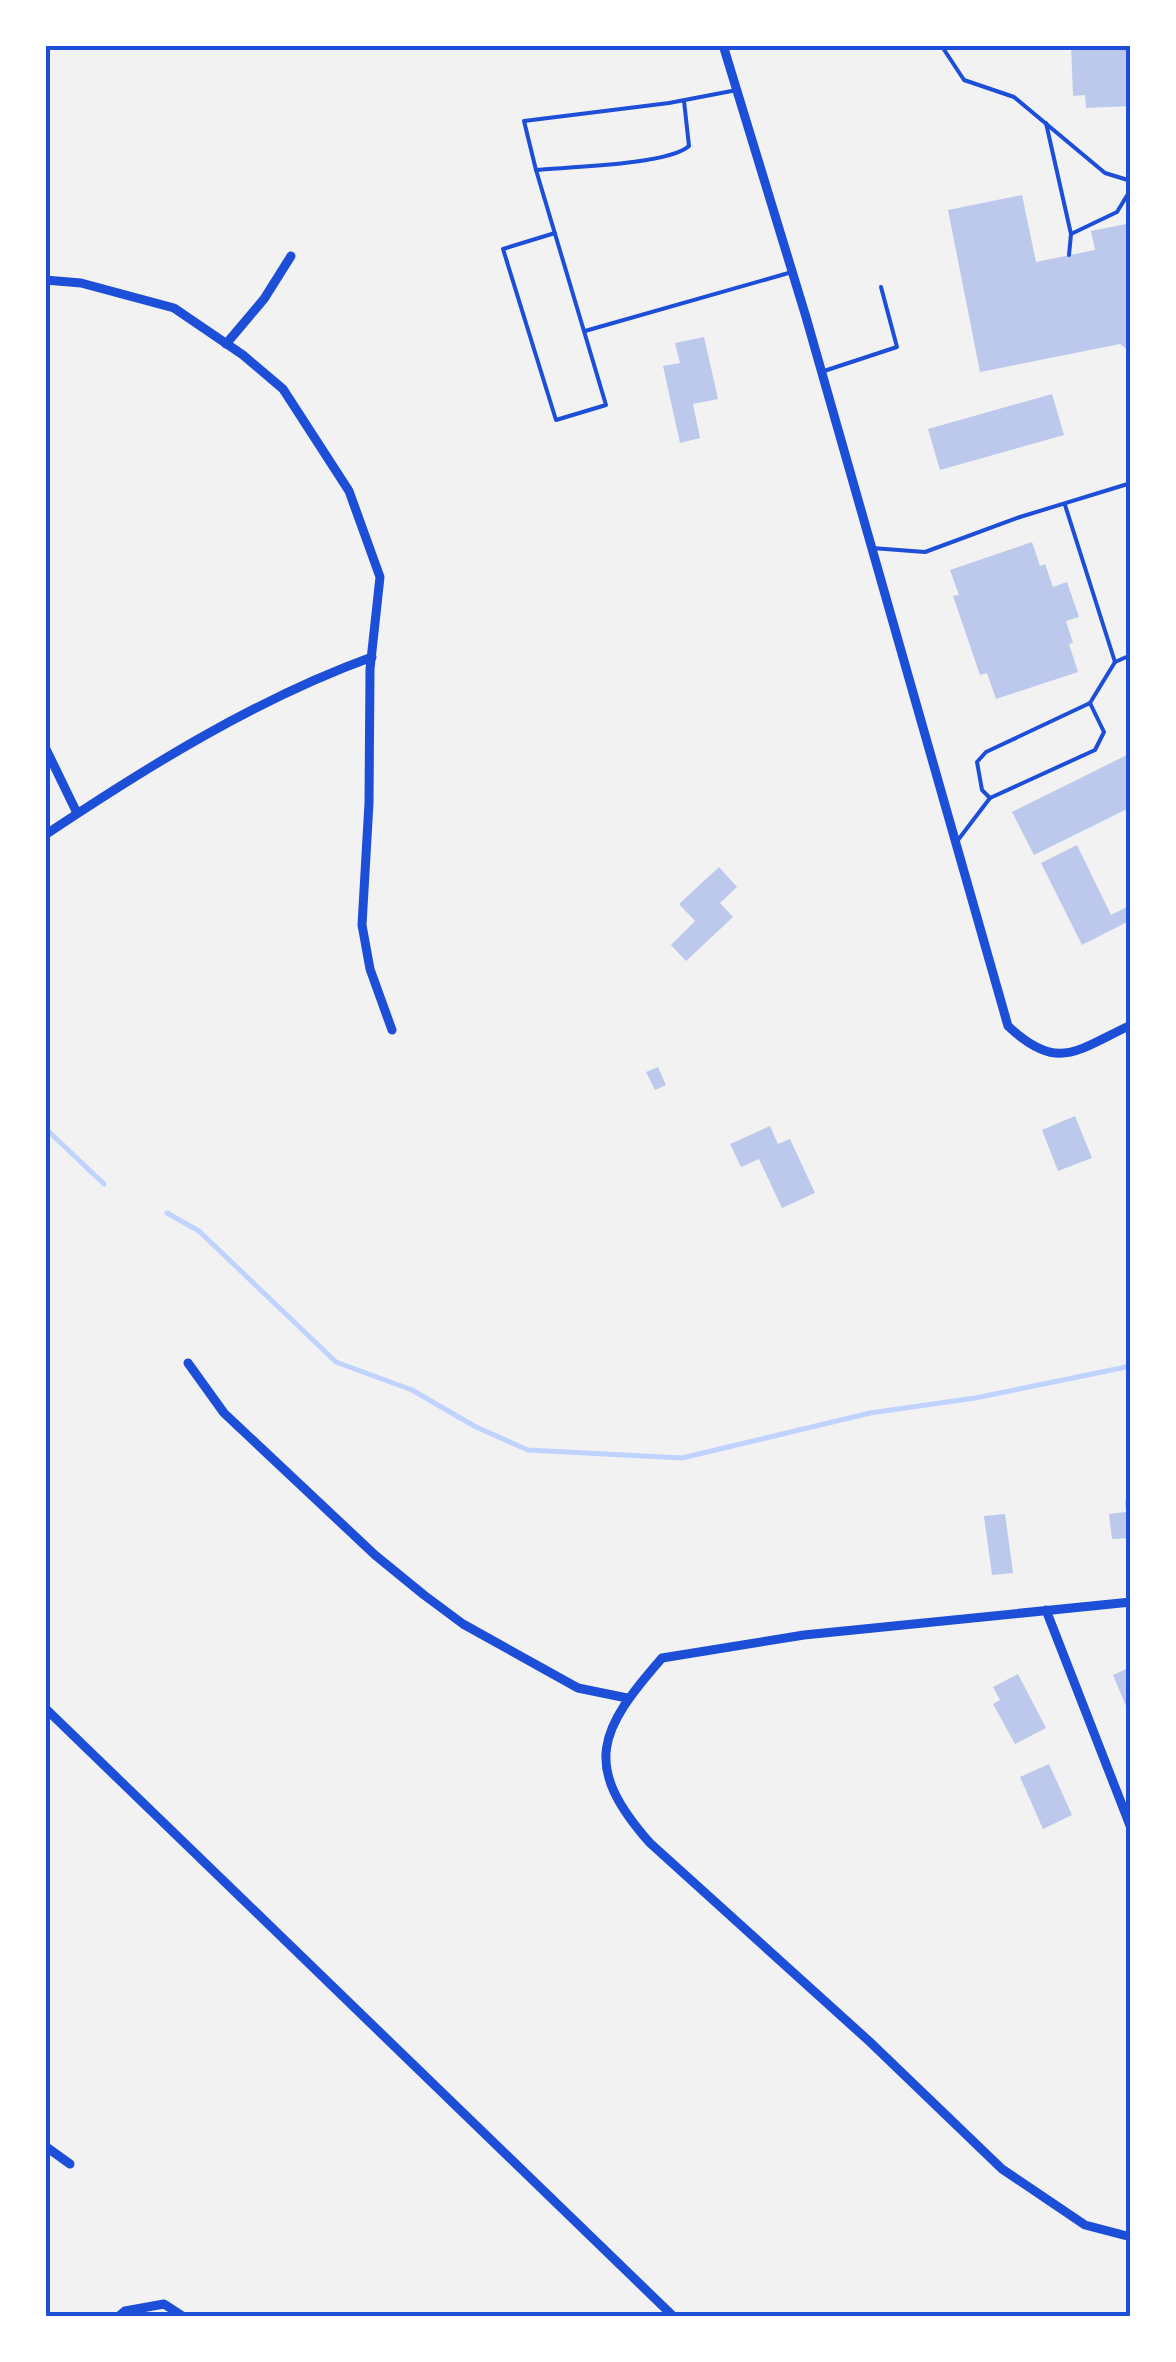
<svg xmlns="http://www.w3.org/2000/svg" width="1176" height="2362" font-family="'Sofia Sans Condensed',sans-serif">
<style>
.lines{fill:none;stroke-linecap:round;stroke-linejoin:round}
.stream{stroke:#bfd3fe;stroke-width:5}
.building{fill:#bdc9ec}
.path{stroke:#1d4ed8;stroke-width:4}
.service{stroke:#1d4ed8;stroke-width:4}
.minor{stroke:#1d4ed8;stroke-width:9}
.neatline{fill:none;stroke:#1d4ed8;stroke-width:4}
</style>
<rect width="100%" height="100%" fill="#f2f2f2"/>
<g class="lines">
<g class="stream">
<polyline points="45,1128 104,1184"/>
<polyline points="167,1213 199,1231 336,1362 412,1390 476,1427 528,1450 682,1458 870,1413 975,1398 1131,1366"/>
</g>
</g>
<g class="building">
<polygon points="1071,45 1131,45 1131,106 1086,108 1085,95 1073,96"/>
<polygon points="1022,195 1036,262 1095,250 1091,231 1131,223 1131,352 1120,344 980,372 948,210"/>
<polygon points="704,337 718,399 693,404 700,438 680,443 663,366 680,363 675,343"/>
<polygon points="1052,394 1064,435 940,470 928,429"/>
<polygon points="1032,542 1040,566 1045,564 1053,587 1067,582 1079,617 1066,621 1073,643 1069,644 1078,672 996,699 987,673 980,675 953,596 959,595 950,570"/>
<polygon points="1131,753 1131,807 1034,855 1012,812"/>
<polygon points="1077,845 1111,915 1131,905 1131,920 1082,945 1041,863"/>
<polygon points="719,867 737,887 720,903 733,917 686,961 671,945 695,921 679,904"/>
<polygon points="658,1067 666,1085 655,1090 646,1072"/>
<polygon points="1075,1116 1092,1158 1058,1171 1042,1130"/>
<polygon points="770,1126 778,1144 790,1139 815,1193 782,1208 759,1159 741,1167 730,1144"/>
<polygon points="1131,1499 1131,1538 1112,1539 1109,1514 1126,1512 1125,1500"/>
<polygon points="1005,1514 1013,1573 992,1575 984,1516"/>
<polygon points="1131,1667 1131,1718 1113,1675"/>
<polygon points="1018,1674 1046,1728 1015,1744 993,1704 1000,1700 993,1687"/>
<polygon points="1049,1764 1072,1815 1043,1829 1020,1777"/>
</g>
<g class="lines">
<g class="path">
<polyline points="941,45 964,80 1014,97 1105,173 1131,181"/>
<polyline points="1046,123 1071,234"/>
<polyline points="1069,255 1071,234 1117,212 1131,189"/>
</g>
<g class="service">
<path d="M684 101 689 146C668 165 567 167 536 170L524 121 669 103 737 90"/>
<polyline points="536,170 606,405 556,420 503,249 555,233"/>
<polyline points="585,331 792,272"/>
<polyline points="821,372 897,347 881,287"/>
<polyline points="1065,505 1115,662"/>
<polyline points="872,548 925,552 1020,517 1131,483"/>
<polyline points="990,798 982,790 977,762 986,752 1090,703 1115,662 1131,655"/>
<polyline points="958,840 990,798 1095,750 1104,732 1090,703"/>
</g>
<g class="minor">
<path d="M723 45 806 317 1008 1026C1058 1073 1077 1050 1131 1025"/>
<polyline points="45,280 81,283 174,308 243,355 283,389 349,491 380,577 370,669 369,803 362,925 370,969 392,1030"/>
<polyline points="226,344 264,299 291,256"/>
<polyline points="45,747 77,813"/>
<path d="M45 835C147 767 256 699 372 657"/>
<polyline points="188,1363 224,1413 375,1555 424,1595 463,1624 578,1688 627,1698"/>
<path d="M1131 1602 804 1635 662 1658C599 1730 581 1765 650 1843L870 2042 1002 2169 1085 2225 1131 2237"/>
<polyline points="1046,1610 1131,1828"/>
<polyline points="45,1708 674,2317"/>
<polyline points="45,2146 70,2164"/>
<polyline points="118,2317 125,2311 164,2304 184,2317"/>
</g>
</g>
<rect width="1176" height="2362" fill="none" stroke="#ffffff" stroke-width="95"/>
<rect x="48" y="48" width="1080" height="2266" class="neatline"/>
</svg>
